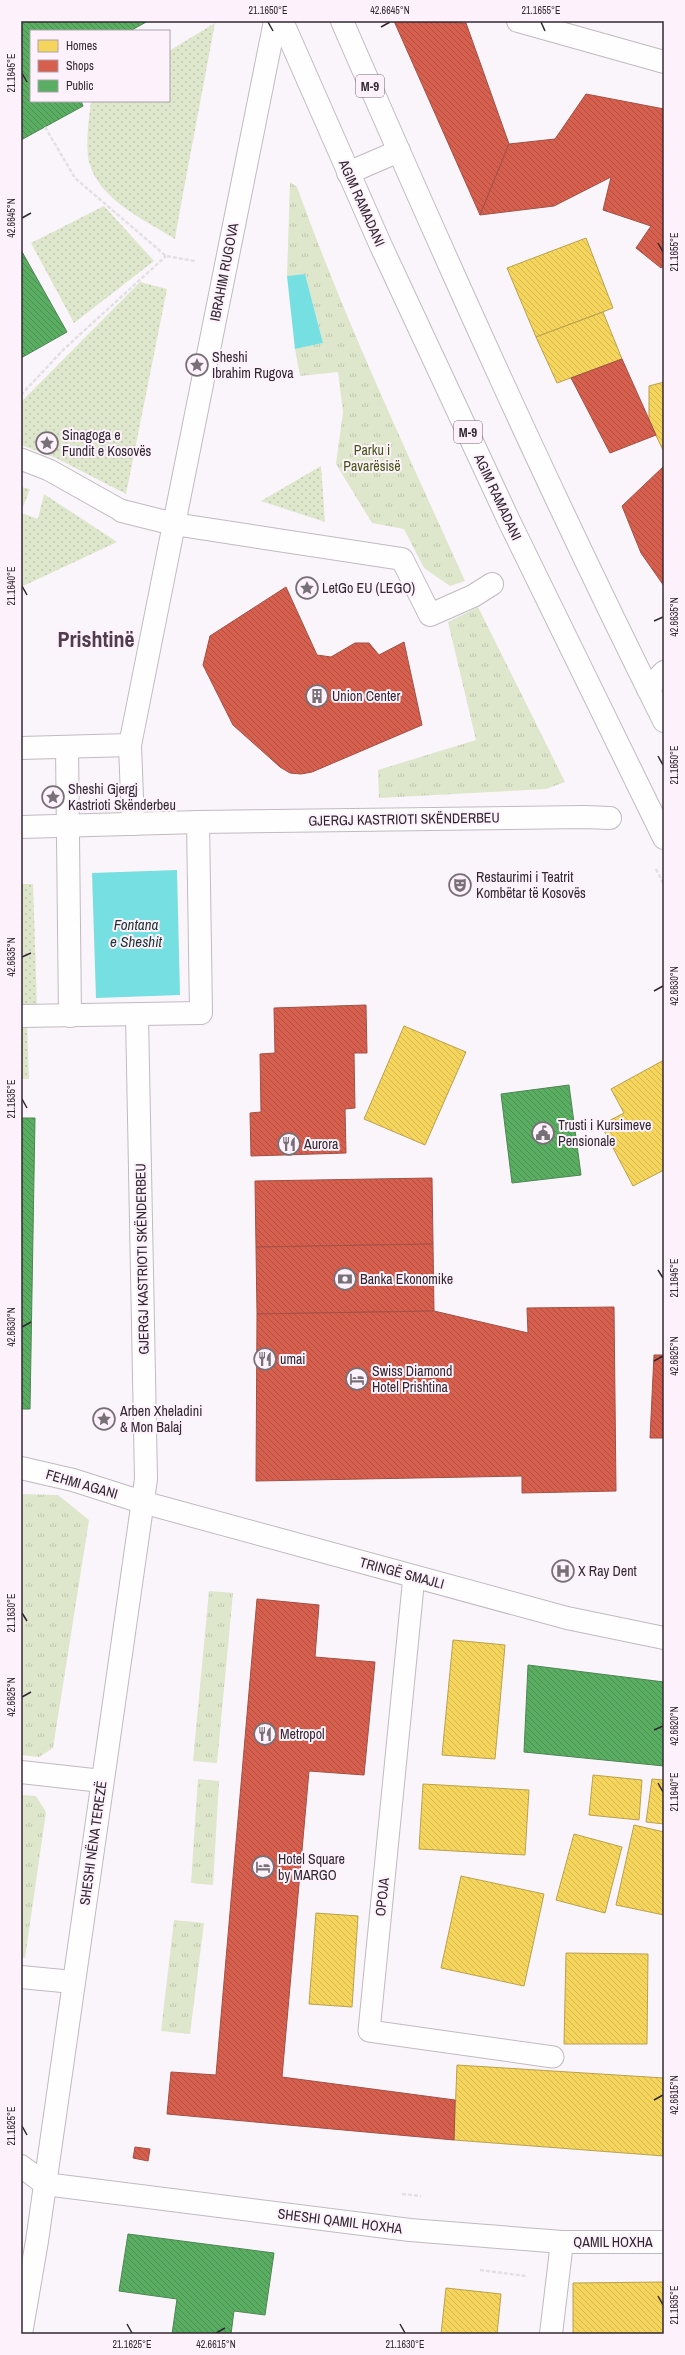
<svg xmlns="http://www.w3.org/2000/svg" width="685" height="2355" font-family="'Archivo Narrow',sans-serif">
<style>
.grass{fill:url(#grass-dots)}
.park{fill:url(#park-tufts)}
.water{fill:#76dfe1}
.homes{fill:url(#homes-back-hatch);stroke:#bba14f}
.shops{fill:url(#shops-back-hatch);stroke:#a54f45}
.public{fill:url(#public-back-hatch);stroke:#4e8653}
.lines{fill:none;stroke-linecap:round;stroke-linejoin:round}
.lane-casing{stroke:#c1bac1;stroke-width:23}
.street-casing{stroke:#c1bac1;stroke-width:24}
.primary-casing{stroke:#c1bac1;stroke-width:24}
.path{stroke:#e2e0e2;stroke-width:2.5;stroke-dasharray:4 2;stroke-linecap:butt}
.lane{stroke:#fefefe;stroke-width:21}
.street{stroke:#fefefe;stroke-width:22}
.primary{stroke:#fefefe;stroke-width:22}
.ticks{fill:none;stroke:#322831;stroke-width:1.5}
.labels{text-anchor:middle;stroke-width:4;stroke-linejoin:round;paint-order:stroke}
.shield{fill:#fdf2fc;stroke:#6f656e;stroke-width:1}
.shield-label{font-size:13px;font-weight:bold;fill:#322831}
.street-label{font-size:14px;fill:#322831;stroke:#fdf2fc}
.poi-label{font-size:14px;fill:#322831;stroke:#fdf2fc;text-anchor:start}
.park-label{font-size:14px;fill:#445513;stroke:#fdf2fc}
.water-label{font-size:15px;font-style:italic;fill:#1c3434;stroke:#fdf2fc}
.town-label{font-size:22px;font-weight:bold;fill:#513b4f;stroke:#fdf2fc}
.neatline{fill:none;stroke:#322831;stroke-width:1.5}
.ticks-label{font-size:10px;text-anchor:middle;fill:#322831}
</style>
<defs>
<pattern id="grass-dots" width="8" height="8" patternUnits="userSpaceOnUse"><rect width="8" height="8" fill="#dee6cb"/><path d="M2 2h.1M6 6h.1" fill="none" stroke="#bfc5af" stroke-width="1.8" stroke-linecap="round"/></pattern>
<pattern id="park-tufts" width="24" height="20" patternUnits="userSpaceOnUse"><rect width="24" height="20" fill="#dee6cb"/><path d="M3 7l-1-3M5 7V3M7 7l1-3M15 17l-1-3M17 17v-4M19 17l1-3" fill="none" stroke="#bfc5af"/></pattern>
<pattern id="homes-back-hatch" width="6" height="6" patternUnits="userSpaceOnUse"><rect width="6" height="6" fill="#f6d55c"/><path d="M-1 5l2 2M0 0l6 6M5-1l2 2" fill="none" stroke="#d3b750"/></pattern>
<pattern id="shops-back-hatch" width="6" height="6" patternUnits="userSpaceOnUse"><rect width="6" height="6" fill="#d6604d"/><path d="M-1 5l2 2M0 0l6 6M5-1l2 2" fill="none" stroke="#ae4f41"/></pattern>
<pattern id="public-back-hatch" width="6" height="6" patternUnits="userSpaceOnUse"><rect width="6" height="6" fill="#5aae61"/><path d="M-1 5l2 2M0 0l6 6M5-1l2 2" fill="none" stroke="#4b8e51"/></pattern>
</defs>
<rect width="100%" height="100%" fill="#faf5fa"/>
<g class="grass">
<path d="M215 23 179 215 175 239C145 220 99 200 89 162 85 143 89 120 91 101H169V51Z"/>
<polygon points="104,206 154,261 74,323 31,243"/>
<polygon points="140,282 167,289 126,494 56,458 21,445 21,402"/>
<polygon points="321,466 325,522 261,501"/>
<polygon points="21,487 30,489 21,512"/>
<polygon points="44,494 117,542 21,587 21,513 38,519"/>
<polygon points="21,884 33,884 37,1008 21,1009"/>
<polygon points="27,1025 29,1079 21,1079 21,1026"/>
</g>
<g class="park">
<path d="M290 182 297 187C345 321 406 450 465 581L450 586 424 568 404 529 372 523 336 464 343 412 338 372 300 376 295 349 323 343 305 274 287 276Z"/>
<polygon points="478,607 565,782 546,789 379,798 378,770 476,740 448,622"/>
<polygon points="21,1494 58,1495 89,1520 53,1748 39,1757 21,1755"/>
<polygon points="209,1591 233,1593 217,1763 193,1761"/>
<polygon points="198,1779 219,1781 213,1885 191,1883"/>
<polygon points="21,1795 36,1796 46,1812 25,1958 21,1957"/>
<polygon points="174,1920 204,1923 190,2034 161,2031"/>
</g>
<g class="water">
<polygon points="305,274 323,343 295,349 287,276"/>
<polygon points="177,870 180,995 96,998 92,873"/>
</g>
<g class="homes">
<polygon points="586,238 613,308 536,337 507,268"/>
<polygon points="603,312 622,359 557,383 536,337"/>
<polygon points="664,382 664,449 663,450 649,421 649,386"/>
<polygon points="404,1026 466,1052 425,1145 364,1119"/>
<polygon points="664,1060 664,1170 633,1186 601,1125 624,1113 611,1089"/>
<polygon points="453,1640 505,1645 495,1759 442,1755"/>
<polygon points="593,1775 642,1780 639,1820 589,1815"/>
<polygon points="652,1779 664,1780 664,1824 646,1822"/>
<polygon points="423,1784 529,1790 525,1855 419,1849"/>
<polygon points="634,1825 664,1832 664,1915 616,1905"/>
<polygon points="574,1834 622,1847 605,1913 556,1900"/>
<polygon points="461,1876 544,1894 524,1986 441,1968"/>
<polygon points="316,1913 358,1916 352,2007 309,2004"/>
<polygon points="566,1953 648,1954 647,2044 564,2044"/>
<polygon points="457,2065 664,2078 664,2156 454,2140"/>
<polygon points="664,2282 664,2334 573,2334 573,2283"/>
<polygon points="446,2288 501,2294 497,2334 441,2334"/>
</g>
<g class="shops">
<polygon points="394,21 466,23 509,144 480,215"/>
<polygon points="586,94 664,109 664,266 661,268 636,248 651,226 603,210 611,177 554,206 480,215 509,144 555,139"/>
<polygon points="622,359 656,435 610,453 571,378"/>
<polygon points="664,466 664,586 641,553 622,506"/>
<polygon points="286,587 317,655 331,657 355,643 369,643 379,655 404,642 422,725 312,772 301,774 290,773 280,767 233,725 203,665 210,636"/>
<polygon points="366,1005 367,1053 354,1053 355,1108 345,1109 346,1153 251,1156 250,1113 261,1112 260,1054 275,1053 274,1008"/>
<polygon points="432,1178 433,1244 256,1247 255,1181"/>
<polygon points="433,1244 434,1311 257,1314 256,1247"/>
<polygon points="614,1307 616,1491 522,1493 522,1476 256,1481 257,1314 434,1311 528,1333 527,1308"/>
<polygon points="654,1355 664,1355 664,1438 650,1438"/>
<polygon points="257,1599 319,1605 315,1657 375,1662 364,1775 309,1771 282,2077 455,2100 454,2140 167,2114 171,2072 216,2075"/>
<polygon points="135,2147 150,2149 148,2161 133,2158"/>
</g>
<g class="public">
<polygon points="21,21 148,21 130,31 31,31 31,101 81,101 83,106 21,140"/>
<polygon points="21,250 67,332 21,358"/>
<polygon points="569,1085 581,1175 512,1183 501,1094"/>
<polygon points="21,1118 35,1118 30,1409 21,1409"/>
<polygon points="528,1665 664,1682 664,1766 524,1752"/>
<polygon points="128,2234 274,2253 265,2315 234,2311 231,2334 172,2334 177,2299 119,2291"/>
</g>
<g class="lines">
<g class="lane-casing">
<g id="lane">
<polyline points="21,459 49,470 122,511"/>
<polyline points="414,1576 369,2031 553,2057"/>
</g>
</g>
<g class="street-casing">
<g id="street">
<polyline points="518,21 664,62"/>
<polyline points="122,511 174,524 275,21"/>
<polyline points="648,689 664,672"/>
<polyline points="67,747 70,1016"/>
<polyline points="21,748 130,745"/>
<polyline points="133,824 130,745 174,524 402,559 430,615 473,596 492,584"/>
<polyline points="21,827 198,822 584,817 610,818"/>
<polyline points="21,1016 201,1013 198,822"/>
<polyline points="21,1468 73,1480 142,1502 567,1618 664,1638"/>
<polyline points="21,1772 102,1781"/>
<polyline points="21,1977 73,1982"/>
<polyline points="21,2166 45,2184 410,2230 562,2242 664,2242"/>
<polyline points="21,2334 37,2241 146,1479 137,1015"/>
<polyline points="551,2334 562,2242"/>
</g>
</g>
<g class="primary-casing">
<g id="primary">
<polyline points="282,21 381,246 510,523 664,838"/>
<path d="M342 21C444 256 549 491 664 721"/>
<polyline points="348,173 399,151"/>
</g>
</g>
<g class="path">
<polyline points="45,127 75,178 166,256 195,261"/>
<polyline points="21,395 63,350 166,256"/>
<polyline points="656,869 664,885"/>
<polyline points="402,2194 421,2196"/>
<polyline points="480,2270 526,2276"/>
</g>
<use href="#lane" class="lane"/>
<use href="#street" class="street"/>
<use href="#primary" class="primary"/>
</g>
<path class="ticks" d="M268 22 273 31M541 22 545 31M381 27 390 22M22 73 27 82M22 218 31 213M658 243 663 252M22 586 27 595M654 621 663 617M658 756 663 765M22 957 31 953M654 991 663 986M22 1099 27 1108M658 1270 663 1278M22 1327 31 1322M654 1361 663 1356M22 1613 27 1621M22 1697 31 1692M654 1730 663 1726M658 1783 663 1792M654 2100 663 2095M22 2126 27 2135M658 2296 663 2305M127 2324 132 2333M400 2324 405 2333M216 2333 225 2328"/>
<defs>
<g id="sight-ring" transform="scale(1.15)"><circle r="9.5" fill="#fdf2fc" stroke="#787077" stroke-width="1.5"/><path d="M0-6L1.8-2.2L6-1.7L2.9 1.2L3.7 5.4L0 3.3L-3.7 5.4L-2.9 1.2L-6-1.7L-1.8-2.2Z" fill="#787077"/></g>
<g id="building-ring" transform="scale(1.15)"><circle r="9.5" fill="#fdf2fc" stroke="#787077" stroke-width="1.5"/><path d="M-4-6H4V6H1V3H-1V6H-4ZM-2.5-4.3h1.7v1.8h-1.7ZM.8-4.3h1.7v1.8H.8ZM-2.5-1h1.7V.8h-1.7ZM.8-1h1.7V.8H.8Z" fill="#787077"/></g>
<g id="theatre-ring" transform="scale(1.15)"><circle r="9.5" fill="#fdf2fc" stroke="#787077" stroke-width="1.5"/><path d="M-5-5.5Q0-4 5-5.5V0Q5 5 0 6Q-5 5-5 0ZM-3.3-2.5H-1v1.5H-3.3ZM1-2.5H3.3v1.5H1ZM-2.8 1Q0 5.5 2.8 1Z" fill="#787077"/></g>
<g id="civic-ring" transform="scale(1.15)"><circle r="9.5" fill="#fdf2fc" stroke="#787077" stroke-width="1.5"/><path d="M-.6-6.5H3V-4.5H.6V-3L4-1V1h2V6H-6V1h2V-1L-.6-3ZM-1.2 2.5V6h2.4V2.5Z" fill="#787077"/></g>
<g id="restaurant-ring" transform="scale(1.15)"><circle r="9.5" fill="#fdf2fc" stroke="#787077" stroke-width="1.5"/><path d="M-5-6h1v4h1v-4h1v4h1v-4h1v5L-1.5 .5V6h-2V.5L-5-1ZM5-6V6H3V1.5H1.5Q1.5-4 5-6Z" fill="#787077"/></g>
<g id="bank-ring" transform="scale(1.15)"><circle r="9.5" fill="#fdf2fc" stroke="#787077" stroke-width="1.5"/><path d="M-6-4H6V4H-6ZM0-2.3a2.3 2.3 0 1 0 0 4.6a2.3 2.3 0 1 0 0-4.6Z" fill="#787077"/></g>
<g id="hotel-ring" transform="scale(1.15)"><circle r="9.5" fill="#fdf2fc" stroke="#787077" stroke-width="1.5"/><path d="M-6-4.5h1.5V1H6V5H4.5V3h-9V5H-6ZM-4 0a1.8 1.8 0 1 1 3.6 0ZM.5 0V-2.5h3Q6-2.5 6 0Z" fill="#787077"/></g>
<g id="hospital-ring" transform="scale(1.15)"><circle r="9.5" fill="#fdf2fc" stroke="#787077" stroke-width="1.5"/><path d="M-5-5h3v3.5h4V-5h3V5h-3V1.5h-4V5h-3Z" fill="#787077"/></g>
</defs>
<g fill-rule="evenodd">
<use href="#sight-ring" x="197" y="365"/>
<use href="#sight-ring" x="47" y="443"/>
<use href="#sight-ring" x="307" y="588"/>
<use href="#building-ring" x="317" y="696"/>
<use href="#sight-ring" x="53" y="797"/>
<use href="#theatre-ring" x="460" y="885"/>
<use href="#civic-ring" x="543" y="1133"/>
<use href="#restaurant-ring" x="289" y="1144"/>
<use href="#bank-ring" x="345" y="1279"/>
<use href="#restaurant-ring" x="265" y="1359"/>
<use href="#hotel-ring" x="357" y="1379"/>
<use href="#sight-ring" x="104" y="1419"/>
<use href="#hospital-ring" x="563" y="1571"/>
<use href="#restaurant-ring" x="265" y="1734"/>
<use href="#hotel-ring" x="263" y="1867"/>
</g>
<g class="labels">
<g class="shield">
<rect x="356" y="75" width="28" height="22" rx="3"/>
<rect x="454" y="421" width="28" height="22" rx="3"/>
</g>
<g class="shield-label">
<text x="370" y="91">M-9</text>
<text x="468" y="437">M-9</text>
</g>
<g class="street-label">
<text transform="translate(362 203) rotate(66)" y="5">AGIM RAMADANI</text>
<text transform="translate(224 272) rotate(-79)" y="5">IBRAHIM RUGOVA</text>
<text transform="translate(498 497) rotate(65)" y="5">AGIM RAMADANI</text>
<text transform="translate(404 819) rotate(-1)" y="5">GJERGJ KASTRIOTI SKËNDERBEU</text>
<text transform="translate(142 1259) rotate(-91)" y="5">GJERGJ KASTRIOTI SKËNDERBEU</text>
<text transform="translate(82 1484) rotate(16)" y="5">FEHMI AGANI</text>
<text transform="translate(402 1573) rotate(15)" y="5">TRINGË SMAJLI</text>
<text transform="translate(93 1843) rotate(-82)" y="5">SHESHI NËNA TEREZË</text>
<text transform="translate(382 1897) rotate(-84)" y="5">OPOJA</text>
<text transform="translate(340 2221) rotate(7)" y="5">SHESHI QAMIL HOXHA</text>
<text x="613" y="2247">QAMIL HOXHA</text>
</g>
<g class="poi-label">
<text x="212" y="362">Sheshi<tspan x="212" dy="16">Ibrahim Rugova</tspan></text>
<text x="62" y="440">Sinagoga e<tspan x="62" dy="16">Fundit e Kosovës</tspan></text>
<text x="322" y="593">LetGo EU (LEGO)</text>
<text x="332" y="701">Union Center</text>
<text x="68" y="794">Sheshi Gjergj<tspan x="68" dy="16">Kastrioti Skënderbeu</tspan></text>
<text x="476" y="882">Restaurimi i Teatrit<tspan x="476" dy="16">Kombëtar të Kosovës</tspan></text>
<text x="558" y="1130">Trusti i Kursimeve<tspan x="558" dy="16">Pensionale</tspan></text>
<text x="304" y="1149">Aurora</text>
<text x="360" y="1284">Banka Ekonomike</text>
<text x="280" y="1364">umai</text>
<text x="372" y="1376">Swiss Diamond<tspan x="372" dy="16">Hotel Prishtina</tspan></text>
<text x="120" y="1416">Arben Xheladini<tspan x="120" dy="16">&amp; Mon Balaj</tspan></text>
<text x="578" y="1576">X Ray Dent</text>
<text x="280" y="1739">Metropol</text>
<text x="278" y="1864">Hotel Square<tspan x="278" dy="16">by MARGO</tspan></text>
</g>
<g class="park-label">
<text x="372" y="455">Parku i<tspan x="372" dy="16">Pavarësisë</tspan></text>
</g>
<g class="water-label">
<text x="136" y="930">Fontana<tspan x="136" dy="17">e Sheshit</tspan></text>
</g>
<g class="town-label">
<text x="96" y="647">Prishtinë</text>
</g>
</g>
<rect width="685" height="2355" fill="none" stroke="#fdf2fc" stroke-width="44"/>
<rect x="30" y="30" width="140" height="72" fill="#fdf2fc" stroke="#aca1ab"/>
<rect x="38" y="40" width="20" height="12" fill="#f6d55c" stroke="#aca1ab"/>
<text x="66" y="50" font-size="12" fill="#322831">Homes</text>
<rect x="38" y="60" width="20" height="12" fill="#d6604d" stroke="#aca1ab"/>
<text x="66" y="70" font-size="12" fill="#322831">Shops</text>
<rect x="38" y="80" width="20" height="12" fill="#5aae61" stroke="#aca1ab"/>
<text x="66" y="90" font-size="12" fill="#322831">Public</text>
<rect x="22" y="22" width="641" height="2311" class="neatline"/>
<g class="ticks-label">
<text x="268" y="14">21.1650°E</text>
<text x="390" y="14">42.6645°N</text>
<text x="541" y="14">21.1655°E</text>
<text transform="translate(11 73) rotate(-90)" y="4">21.1645°E</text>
<text transform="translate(11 218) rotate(-90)" y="4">42.6645°N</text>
<text transform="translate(674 252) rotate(-90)" y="4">21.1655°E</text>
<text transform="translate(11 586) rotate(-90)" y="4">21.1640°E</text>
<text transform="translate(674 617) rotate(-90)" y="4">42.6635°N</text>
<text transform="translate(674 765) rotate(-90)" y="4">21.1650°E</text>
<text transform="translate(11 957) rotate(-90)" y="4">42.6635°N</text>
<text transform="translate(674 986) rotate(-90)" y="4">42.6630°N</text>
<text transform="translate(11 1099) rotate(-90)" y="4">21.1635°E</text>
<text transform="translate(674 1278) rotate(-90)" y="4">21.1645°E</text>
<text transform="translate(11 1327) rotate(-90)" y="4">42.6630°N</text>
<text transform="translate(674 1356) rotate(-90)" y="4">42.6625°N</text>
<text transform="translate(11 1613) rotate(-90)" y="4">21.1630°E</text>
<text transform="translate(11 1697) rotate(-90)" y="4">42.6625°N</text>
<text transform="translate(674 1726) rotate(-90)" y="4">42.6620°N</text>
<text transform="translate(674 1792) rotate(-90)" y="4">21.1640°E</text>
<text transform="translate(674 2095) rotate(-90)" y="4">42.6615°N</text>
<text transform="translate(11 2126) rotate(-90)" y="4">21.1625°E</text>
<text transform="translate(674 2305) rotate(-90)" y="4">21.1635°E</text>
<text x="132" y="2348">21.1625°E</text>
<text x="216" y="2348">42.6615°N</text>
<text x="405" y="2348">21.1630°E</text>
</g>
</svg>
